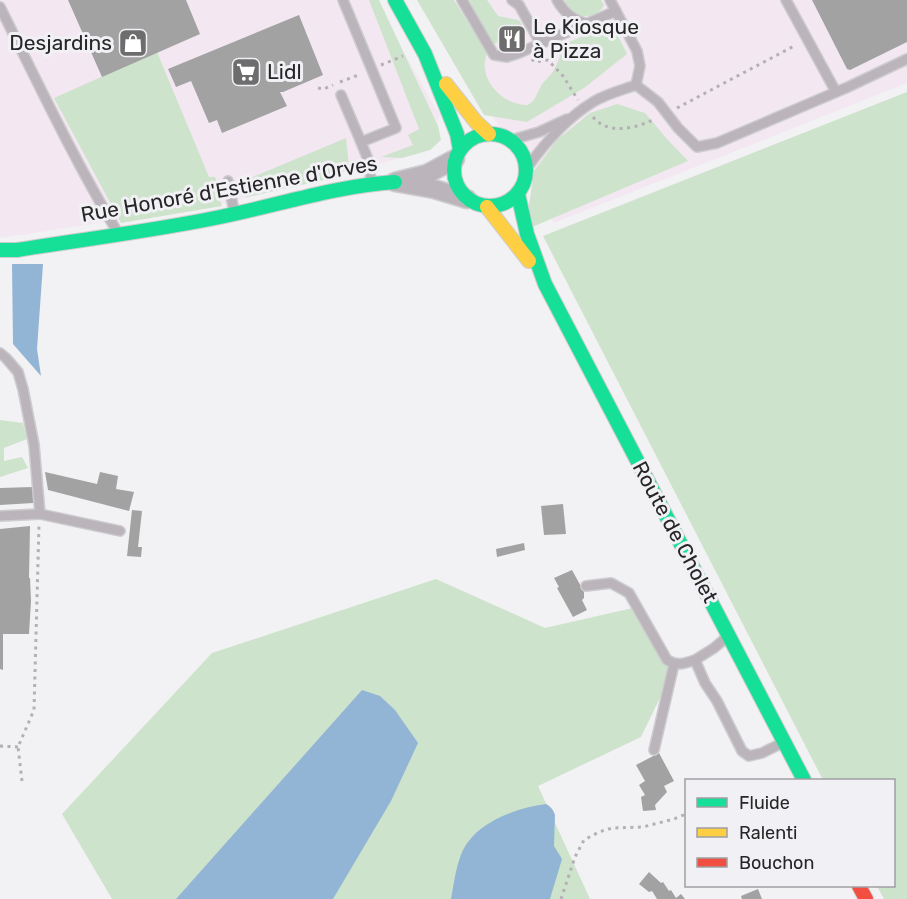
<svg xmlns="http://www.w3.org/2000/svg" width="907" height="899" font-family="Rubik,sans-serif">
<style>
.commercial{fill:#f3e8f2}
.green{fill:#cee3cc}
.water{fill:#92b4d5}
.building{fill:#a2a2a3}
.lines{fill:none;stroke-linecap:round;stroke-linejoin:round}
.lane-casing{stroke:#cdccce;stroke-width:12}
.street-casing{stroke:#cdccce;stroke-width:21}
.fast-casing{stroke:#cdccce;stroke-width:16}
.slow-casing{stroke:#cdccce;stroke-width:16}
.jam-casing{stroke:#cdccce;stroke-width:16}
.path{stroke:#b4b0b4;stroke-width:3;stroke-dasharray:3 4.5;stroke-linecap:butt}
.lane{stroke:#bbb5bb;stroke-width:9}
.street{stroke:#bbb5bb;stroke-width:18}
.fast{stroke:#16e098;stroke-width:14}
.slow{stroke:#ffcf43;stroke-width:14}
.jam{stroke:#f24e42;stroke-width:14}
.labels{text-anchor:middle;stroke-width:6;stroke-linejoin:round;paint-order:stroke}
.poi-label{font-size:21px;fill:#262627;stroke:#f1f0f4;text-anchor:start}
.street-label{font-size:21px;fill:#262627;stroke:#f1f0f4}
</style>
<rect width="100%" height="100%" fill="#f2f1f3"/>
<g class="commercial">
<polygon points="0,0 374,0 440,116 421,153 223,204 0,238"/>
<polygon points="426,0 907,0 907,83 554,223"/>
</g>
<g class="green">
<polygon points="369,0 379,0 438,126 441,140 430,150 402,158 381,157 413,145 408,135 419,129"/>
<path d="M417 0H454L487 53C477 79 502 105 528 105L534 100 542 84 553 72 560 57 557 47 612 24 627 54 584 88 527 122 484 115Z"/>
<polygon points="469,0 487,0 498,16 519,20 522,25 493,45"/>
<path d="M565 0H601L604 5C598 18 579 20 570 9 568 6 566 3 565 0Z"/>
<polygon points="157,52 209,177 215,177 219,187 217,194 222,206 121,223 54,98"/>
<polygon points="907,92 907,899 884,899 877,886 894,886 894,780 823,780 543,236"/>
<polygon points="617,104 645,113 667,139 688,161 532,227 529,205 534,171 557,140 590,113"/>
<polygon points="346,138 349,166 337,177 247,197 238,193 236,184"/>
<polygon points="0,420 23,423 27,439 4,448 4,461 22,457 28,468 0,477"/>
<polygon points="436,579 545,628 637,607 671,675 641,737 538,786 590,899 112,899 62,814 212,653"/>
</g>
<g class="water">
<polygon points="12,264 43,264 37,349 41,376 13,344"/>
<polygon points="362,690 380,696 395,710 418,743 391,801 333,899 176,899"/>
<path d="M546 804C551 807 553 809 555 815L554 846 562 859 550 899H451C454 883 456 865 463 850 477 822 516 808 546 804Z"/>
</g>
<g class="building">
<polygon points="68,0 186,0 200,34 102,77"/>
<polygon points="812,0 907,0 907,42 850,70 847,69"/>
<polygon points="299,15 323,75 283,92 280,92 287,106 222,133 217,120 209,123 191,81 176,87 168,69"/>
<polygon points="45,472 97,484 100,472 118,476 116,489 134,492 129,511 48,490"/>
<polygon points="33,487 33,503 0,505 0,488"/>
<polygon points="563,504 566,534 544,535 541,506"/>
<polygon points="132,510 142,511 138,547 142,547 141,557 127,556"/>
<polygon points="30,526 29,578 30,578 31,601 29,634 3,634 3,670 0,669 0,529"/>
<polygon points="524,543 525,550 497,557 496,549"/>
<polygon points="572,570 584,592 584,598 582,600 587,610 573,617 557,588 559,587 554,578"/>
<polygon points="659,753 674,781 664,786 667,792 655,805 656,810 643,811 641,797 645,795 639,785 645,781 636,765"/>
<polygon points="649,872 661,883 663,882 669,891 671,890 676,898 681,894 685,899 657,899 652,891 649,892 639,884"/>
<polygon points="758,889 762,899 742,899 741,896"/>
</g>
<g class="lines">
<g class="lane-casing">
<g id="lane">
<polyline points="343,0 396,128 361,142 369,162 371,183"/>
<polyline points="462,0 494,55 507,57 519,53 616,11"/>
<polyline points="512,0 519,5 541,44"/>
<path d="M557 0C564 13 573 20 588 24"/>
<polyline points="610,0 637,51 640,66 636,85"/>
<polyline points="786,0 836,92"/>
<path d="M0 7C38 83 74 160 118 233"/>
<polyline points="636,85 658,102 678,128 697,147 717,143 848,87 907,59"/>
<polyline points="341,95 361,142"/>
<polyline points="511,140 539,132 567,119"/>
<path d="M527 168C544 144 567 118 593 102 606 94 622 90 636 85"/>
<polyline points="228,181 234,211"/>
<polyline points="0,353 6,358 18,372 23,389 34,445 40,514 120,531"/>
<polyline points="0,516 40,514"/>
<path d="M586 586 611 583 629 593 667 660C678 666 683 664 695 660"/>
<polyline points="727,637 714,648 695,660 705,683 717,701 742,751 749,756 762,753 782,743"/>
<polyline points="654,750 674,664"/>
</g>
</g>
<g class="street-casing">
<polyline id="street" points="455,159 427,174 395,182 434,189 467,199"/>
</g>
<g class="fast-casing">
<g id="fast">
<polyline points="395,0 425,54 457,134 460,150"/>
<circle cx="490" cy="170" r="36"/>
<polyline points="518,194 527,234 545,284 804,780"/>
<path d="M0 250H17C85 239 153 231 220 217 279 205 335 186 395 182"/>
</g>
</g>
<g class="slow-casing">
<g id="slow">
<polyline points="446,84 476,122 489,134"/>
<polyline points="487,207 529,261"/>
</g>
</g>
<g class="jam-casing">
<polyline id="jam" points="859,886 866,899"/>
</g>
<g class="path">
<polyline points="532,59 534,62 548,60 563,76 578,100"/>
<polyline points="381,65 403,56"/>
<polyline points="340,82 361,74"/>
<polyline points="318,88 324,89 333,85"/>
<polyline points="677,108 796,45"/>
<path d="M593 117C609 136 636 128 655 119"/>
<polyline points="0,746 18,747"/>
<polyline points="22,781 18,747 34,710 39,525"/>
<polyline points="561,899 575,857 584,840 599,832 612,828 643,827 674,819 686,814"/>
</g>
<use href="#lane" class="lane"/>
<use href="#street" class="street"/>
<use href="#fast" class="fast"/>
<use href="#slow" class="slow"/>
<use href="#jam" class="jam"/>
</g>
<defs>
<g id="restaurant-square" transform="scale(1.5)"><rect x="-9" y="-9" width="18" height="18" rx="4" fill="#6d6d6e" stroke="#f1f0f4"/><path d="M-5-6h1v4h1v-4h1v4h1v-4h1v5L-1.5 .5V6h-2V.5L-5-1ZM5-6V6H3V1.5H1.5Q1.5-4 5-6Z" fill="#fff"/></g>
<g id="shop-square" transform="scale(1.5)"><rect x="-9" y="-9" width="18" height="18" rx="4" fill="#6d6d6e" stroke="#f1f0f4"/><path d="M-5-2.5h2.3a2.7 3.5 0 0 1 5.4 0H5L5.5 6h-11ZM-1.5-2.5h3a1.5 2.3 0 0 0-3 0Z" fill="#fff"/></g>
<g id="supermarket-square" transform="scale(1.5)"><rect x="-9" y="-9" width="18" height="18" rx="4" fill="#6d6d6e" stroke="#f1f0f4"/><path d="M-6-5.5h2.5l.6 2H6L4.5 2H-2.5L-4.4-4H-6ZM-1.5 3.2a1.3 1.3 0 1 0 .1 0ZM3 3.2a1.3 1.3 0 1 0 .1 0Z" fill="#fff"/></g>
</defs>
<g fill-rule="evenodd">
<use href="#restaurant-square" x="512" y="39"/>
<use href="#shop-square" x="133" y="43"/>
<use href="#supermarket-square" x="246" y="72"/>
</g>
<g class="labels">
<g class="poi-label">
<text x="533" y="34">Le Kiosque<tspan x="533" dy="24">à Pizza</tspan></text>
<text x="112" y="50" text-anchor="end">Desjardins</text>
<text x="267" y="79">Lidl</text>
</g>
<g class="street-label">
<text transform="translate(229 189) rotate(-10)" y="7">Rue Honoré d'Estienne d'Orves</text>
<text transform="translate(675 532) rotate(62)" y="7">Route de Cholet</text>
</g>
</g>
<rect x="685" y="779" width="210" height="108" fill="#f1f0f4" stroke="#a09fa2" stroke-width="1.5"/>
<rect x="697" y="798" width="30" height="9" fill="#16e098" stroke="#a09fa2" stroke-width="1.5"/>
<text x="739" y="809" font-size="18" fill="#262627">Fluide</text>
<rect x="697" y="828" width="30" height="9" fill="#ffcf43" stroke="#a09fa2" stroke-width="1.5"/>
<text x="739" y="839" font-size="18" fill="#262627">Ralenti</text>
<rect x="697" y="858" width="30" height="9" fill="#f24e42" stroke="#a09fa2" stroke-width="1.5"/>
<text x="739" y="869" font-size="18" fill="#262627">Bouchon</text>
</svg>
